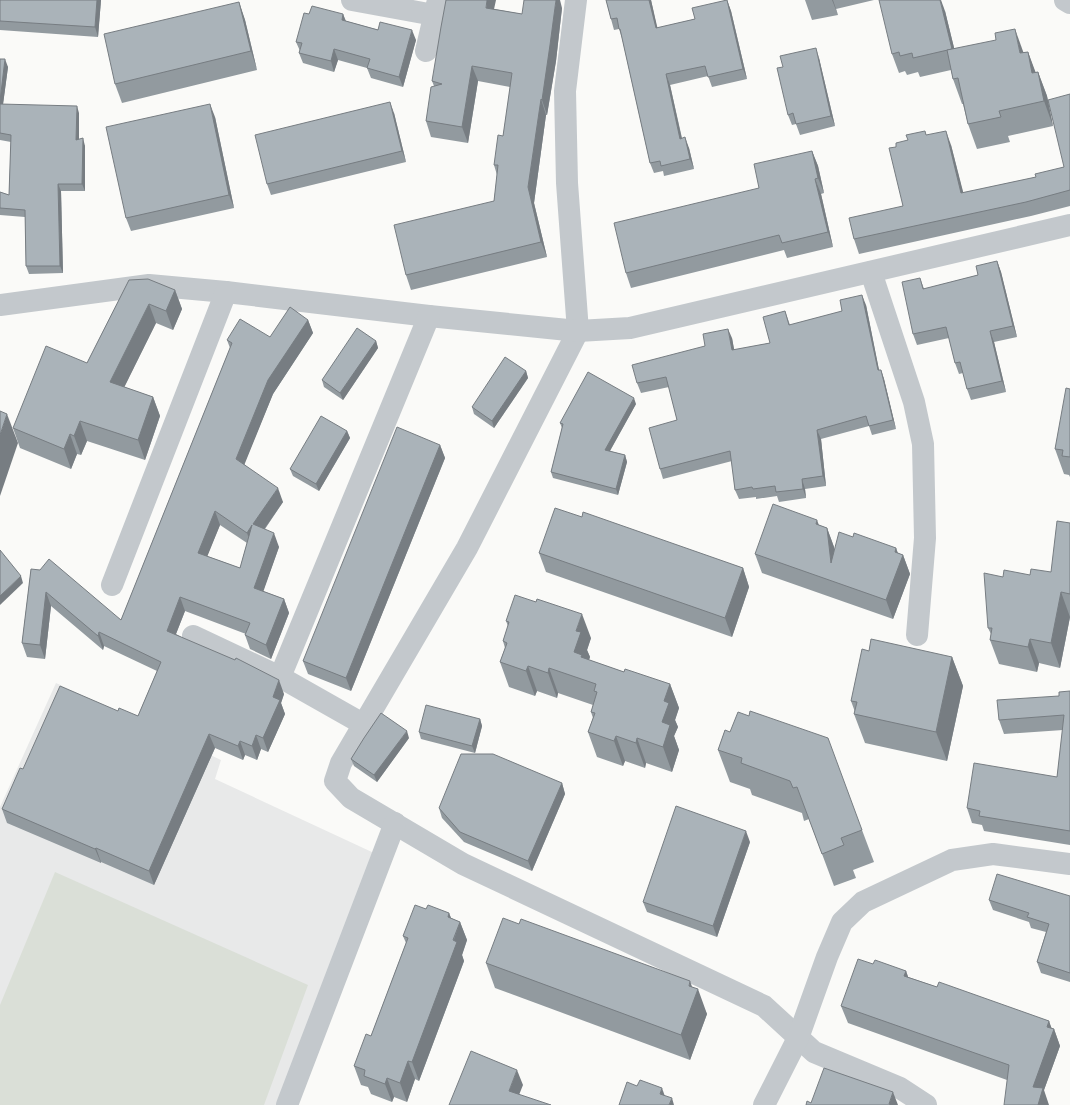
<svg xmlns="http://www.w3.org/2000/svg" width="1070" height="1105" font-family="Poppins,sans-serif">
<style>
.built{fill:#e8e9e9}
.green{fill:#dadfd7}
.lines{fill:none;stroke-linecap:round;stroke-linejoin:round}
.minor{stroke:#c3c8cc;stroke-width:22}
.tertiary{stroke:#c3c8cc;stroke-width:22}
.wall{fill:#929a9f;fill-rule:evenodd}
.shaded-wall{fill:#777d82}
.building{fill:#aab3b9;stroke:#777d82;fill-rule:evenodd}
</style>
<rect width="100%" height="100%" fill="#fafaf8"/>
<polygon class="built" points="56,683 221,760 215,779 374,853 280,1105 0,1105 0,807"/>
<polygon class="green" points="55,872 308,985 264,1105 0,1105 0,1005"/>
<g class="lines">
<g class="minor">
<polyline points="352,0 434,15"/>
<polyline points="576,0 565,91 567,183 578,331 467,548 341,763 335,781 351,798 463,864 764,1006 814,1052 900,1088 926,1105"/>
<polyline points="426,51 438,0"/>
<polyline points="871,272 914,402 923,444 925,538 917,635"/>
<polyline points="0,305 149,285 226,292 429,316 578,331 630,328 1070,225"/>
<polyline points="112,585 226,292"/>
<polyline points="193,636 280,677 363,724"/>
<polyline points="280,677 429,316"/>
<polyline points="287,1105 395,823"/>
<polyline points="764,1105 798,1038 827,957 842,922 863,902 952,860 993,854 1070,864"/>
</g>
<polyline class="tertiary" points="1065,0 1070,3"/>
</g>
<g class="wall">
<polygon points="0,0 101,0 98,37 0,30"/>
<polygon points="606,0 651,0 657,28 695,19 727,0 731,11 747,79 712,87 708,76 670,85 682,138 689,148 694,169 664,176 663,171 654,173 650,163 622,38 619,29 614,30 611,19"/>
<polygon points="805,0 874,0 836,9 838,15 812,20"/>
<polygon points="239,2 245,20 257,70 122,103 115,84"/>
<polygon points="562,8 556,61 547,115 546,115 534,203 547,257 411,290 406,275 494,201 497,175 494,165 503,136 509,96 509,94 510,87 478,81 468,143 431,137 426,121 434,86 432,81 494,9 522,14"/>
<polygon points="945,11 954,48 1024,52 1028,52 1035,72 1038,72 1047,96 1053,126 1008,136 1010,142 977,149 968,124 963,104 962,104 953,79 951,70 920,77 918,72 907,75 905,71 899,73 892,54"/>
<polygon points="309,14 343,14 346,21 416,40 403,87 371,78 367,68 338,60 334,72 303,63 299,53 300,51 296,42"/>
<polygon points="819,58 835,126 800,135 796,124 792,125 788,115"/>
<polygon points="0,59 8,67 3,104 79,113 79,139 85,146 85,191 61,191 63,273 29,274 26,266 25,217 0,215 0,192 9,195 11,142 0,140"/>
<polygon points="1070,94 1070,206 1031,216 859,254 854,239 903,206 896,147 908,140 926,135 951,145 963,193 1036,177 1064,167"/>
<polygon points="394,113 406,162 271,195 267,184"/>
<polygon points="215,117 234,208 131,231 126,218"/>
<polygon points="812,151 818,166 824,193 821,194 833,247 787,258 784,250 631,288 626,273 759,188"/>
<polygon points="997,261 1001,272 1017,337 994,342 1006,392 971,400 967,389 963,373 959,374 955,363 949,338 917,345 913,334 924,289 978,275"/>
<polygon points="129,280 175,290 182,309 173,330 156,323 124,387 153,397 160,416 145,460 87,441 81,455 77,454 71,469 20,448 13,428 87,363"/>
<polygon points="866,305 879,370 881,370 884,379 896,429 872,435 869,426 821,439 826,486 805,489 806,498 779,502 777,496 756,499 756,497 739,499 735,490 732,461 663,479 660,469 677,420 669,387 641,393 637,383 732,338 734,350 770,343 785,311 790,325"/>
<path d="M308 320 313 333 273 394 244 464 283 502 265 529 279 547 263 591 284 599 289 613 271 659 250 649 245 635 246 634 185 611 176 634 284 694 281 703 285 714 268 752 261 749 257 760 245 755 243 760 215 748 154 885 101 862V863L7 823 2 809 23 769 118 711 138 716 157 671 104 646 103 650 51 606 45 659 27 657 22 643 31 569 121 620 230 348 227 340 270 337ZM220 525 247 543 240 568 207 556Z"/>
<polygon points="376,341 378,348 343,400 324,387 322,380"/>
<polygon points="526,371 528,378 494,428 474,414 472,407"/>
<polygon points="1070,389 1070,477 1069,475 1064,474 1055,449"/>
<polygon points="636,404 610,451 625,455 627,462 618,495 553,478 551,472 562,428 560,423"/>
<polygon points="347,431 350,438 319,491 293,476 290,469"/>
<polygon points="440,445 445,458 351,691 308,674 303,661"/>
<polygon points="582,517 743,568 749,587 732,637 546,572 539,553"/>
<polygon points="1070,523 1070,617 1060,668 1039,663 1037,672 999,664 990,640 991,634 988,628 1003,577 1030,575 1051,572"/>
<polygon points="819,525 827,528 834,547 834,551 853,537 896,548 898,553 903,555 910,574 893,619 762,573 755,554"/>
<polygon points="506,621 591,638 587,650 590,657 589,660 624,672 670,684 679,708 675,720 678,727 674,736 679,750 672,772 646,763 645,768 625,761 623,766 597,757 588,732 593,718 591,712 593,705 558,693 557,698 537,691 535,696 509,687 500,662 505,648 503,641 508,626"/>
<polygon points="952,657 963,686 947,761 865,743 854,714 855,712 851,701"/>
<polygon points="1070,691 1070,845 984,831 982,825 972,823 967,808 1057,777 1063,730 1004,734 999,720 1059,696"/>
<polygon points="480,719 482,726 475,753 421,739 419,732"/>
<polygon points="725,730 862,830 874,862 853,870 856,878 834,886 809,819 804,821 802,813 752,795 750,789 730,782 718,750"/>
<polygon points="409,738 377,782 354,766 351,759"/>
<polygon points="562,783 565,794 532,871 464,842 442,818 439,808"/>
<polygon points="750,842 717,937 647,912 643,902"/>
<polygon points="1070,896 1070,982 1041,973 1037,962 1046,932 1031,928 1029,922 993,910 989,900"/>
<polygon points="426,909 449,913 451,918 460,922 467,940 462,955 464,961 419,1081 415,1079 407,1102 394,1097 392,1102 371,1094 368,1087 361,1085 354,1066 371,1036 406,943 403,936"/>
<polygon points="486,963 693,987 707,1014 690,1060 495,988"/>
<polygon points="873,964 906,971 908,977 937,987 1049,1021 1051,1028 1054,1029 1060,1046 1044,1090 1007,1080 848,1023 841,1006"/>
</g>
<g class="shaded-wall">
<polygon points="97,0 101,0 98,37 95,27"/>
<polygon points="487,0 496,0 491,23 486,8"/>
<polygon points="556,0 560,0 562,8 556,61 547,115 542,100"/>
<polygon points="649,0 651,0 660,39 656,28"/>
<polygon points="727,0 731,11 747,79 743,69"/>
<polygon points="832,0 833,0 838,15"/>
<polygon points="940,0 941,0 945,11 959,68 952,49"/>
<polygon points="239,2 245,20 257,70 251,51"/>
<polygon points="343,14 347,25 342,20"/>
<polygon points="1015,29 1024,54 1020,53"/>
<polygon points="412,30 416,40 403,87 399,77"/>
<polygon points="816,48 819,58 835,126 831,116"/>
<polygon points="334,49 338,60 334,72 331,61"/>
<polygon points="1028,52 1037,76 1032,73"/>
<polygon points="5,59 8,67 2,112 0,106 0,101"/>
<polygon points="472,66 478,81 468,143 462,127"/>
<polygon points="1038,72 1047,96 1053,126 1044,101"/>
<polygon points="666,74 670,85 684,149 680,139"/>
<polygon points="541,99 546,115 534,203 547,257 541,242 528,187"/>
<polygon points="390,102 394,113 406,162 402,151"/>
<polygon points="210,104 215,117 234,208 229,195"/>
<polygon points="77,106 79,113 79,147 76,140"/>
<polygon points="946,131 951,145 967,207 961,193"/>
<polygon points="685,137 689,148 694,169 690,159"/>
<polygon points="83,138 85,146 85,191 82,184"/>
<polygon points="812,151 818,166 824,193 818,178"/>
<polygon points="815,179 821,194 833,247 828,232"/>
<polygon points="58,184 61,191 63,273 60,266"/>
<polygon points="997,261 1001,272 1017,337 1013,326"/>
<polygon points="920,278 924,289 923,289"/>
<polygon points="175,290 182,309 173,330 166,311"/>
<polygon points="862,295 866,305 881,380 878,370"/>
<polygon points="149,304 156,323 117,402 110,382"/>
<polygon points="308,320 313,333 273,394 241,473 236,459 268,380"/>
<polygon points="728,329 732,338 736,359 732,350"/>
<polygon points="990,331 994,342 1006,392 1002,381"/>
<polygon points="376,341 378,348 343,400 340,393"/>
<polygon points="881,370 884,379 896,429 893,420"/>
<polygon points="526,371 528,378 494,428 492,421"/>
<polygon points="153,397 160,416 145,460 138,440"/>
<polygon points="634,398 636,404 607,456 605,450"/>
<polygon points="7,414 18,443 0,496 0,435"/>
<polygon points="80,421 87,441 81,455 74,436"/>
<polygon points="817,430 821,439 826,486 823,476"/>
<polygon points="347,431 350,438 319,491 316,484"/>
<polygon points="70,434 77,454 71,469 64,449"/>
<polygon points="440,445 445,458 351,691 346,678"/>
<polygon points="625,455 627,462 618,495 616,489"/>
<polygon points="802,479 805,489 806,498 803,489"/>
<polygon points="278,488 283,502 258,538 253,524"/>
<polygon points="215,511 220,525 203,567 198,553"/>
<polygon points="817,520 824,539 816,524"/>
<polygon points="252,525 252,547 247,533"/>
<polygon points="827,528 834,547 838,582 831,563"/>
<polygon points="274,533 279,547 260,601 254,588"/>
<polygon points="896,548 900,561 903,555 910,574 893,619 886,600 895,552"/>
<polygon points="743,568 749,587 732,637 725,618"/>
<polygon points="21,576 23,583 0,605 0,596"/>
<polygon points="46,592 51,606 45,659 40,645"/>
<polygon points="1061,592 1070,617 1060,668 1051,643"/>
<polygon points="180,597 185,611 172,644 167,631"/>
<polygon points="284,599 289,613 271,659 266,645"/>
<polygon points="582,614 591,638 587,650 590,657 586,667 574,652 576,631"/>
<polygon points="99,632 104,646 103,650 98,636"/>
<polygon points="1030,639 1039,663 1037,672 1028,647"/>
<polygon points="952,657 963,686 947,761 936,732"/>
<polygon points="528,666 537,691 535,696 526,671"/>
<polygon points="549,668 558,693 557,698 548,673"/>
<polygon points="279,680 284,694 281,703 285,714 268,752 263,738 273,697"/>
<polygon points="670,684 679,708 675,720 678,727 674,736 679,750 672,772 663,747 662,722 664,701"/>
<polygon points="480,719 482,726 475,753 472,746"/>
<polygon points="407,731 409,738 377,782 374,775"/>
<polygon points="209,734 215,748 154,885 149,871"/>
<polygon points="256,735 261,749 257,760 252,746"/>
<polygon points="616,736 625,761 623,766 614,741"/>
<polygon points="637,738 646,763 645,768 636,743"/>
<polygon points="240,741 245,755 243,760 238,746"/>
<polygon points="562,783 565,794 532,871 528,861"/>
<polygon points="746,831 750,842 717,937 713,926"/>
<polygon points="96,848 101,862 101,863 95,849"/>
<polygon points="449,913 456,931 448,917"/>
<polygon points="460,922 467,940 462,955 464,961 419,1081 412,1062"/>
<polygon points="906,971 912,988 904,976"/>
<polygon points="690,981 695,995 698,989 707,1014 690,1060 681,1035 689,986"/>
<polygon points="1049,1021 1053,1032 1054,1029 1060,1046 1044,1090 1049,1105 1038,1105 1033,1087"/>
<polygon points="408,1061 415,1079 407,1102 400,1083"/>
<polygon points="517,1070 523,1085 515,1105 509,1091"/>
<polygon points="387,1078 394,1097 392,1102 385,1084"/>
<polygon points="662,1088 668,1105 660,1094"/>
<polygon points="893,1092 898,1105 889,1105 889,1104"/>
<polygon points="672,1098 674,1105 669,1105"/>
</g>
<g class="building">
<polygon points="0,0 97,0 95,27 0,21"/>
<polygon points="446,0 487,0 486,8 522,14 524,0 556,0 550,45 542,100 541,99 528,187 541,242 406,275 394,225 494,201 498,165 494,165 498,135 503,136 512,73 472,66 462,127 426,121 431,87 442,84 432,81 441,27"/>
<polygon points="606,0 649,0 656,28 695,19 692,8 727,0 743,69 708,77 705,66 666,74 680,139 685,137 690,159 661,166 660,161 650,163 620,29 619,29 617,18 611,19"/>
<polygon points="879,0 940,0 952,49 913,58 912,53 900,56 899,52 892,54"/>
<polygon points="239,2 251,51 115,84 104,34"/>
<polygon points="312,6 343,14 342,20 378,30 380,22 412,30 399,77 367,68 370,59 334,49 331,61 299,53 302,43 296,42 304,13 309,14"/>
<polygon points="1015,29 1020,53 1028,52 1032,73 1038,72 1044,101 999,111 1001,117 968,124 958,78 953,79 947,50 996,40 995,33"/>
<polygon points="816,48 831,116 796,124 793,113 788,115 777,68 783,67 780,56"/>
<polygon points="0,59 5,59 0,101"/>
<polygon points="1070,94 1070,190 1026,202 854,239 849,218 903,206 889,148 896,147 896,143 908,140 906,135 925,131 926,135 946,131 961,193 1036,177 1035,174 1064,167 1048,100"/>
<polygon points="390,102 402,151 267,184 255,135"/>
<polygon points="0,104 77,106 76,140 83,138 82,184 58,184 60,266 26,266 25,210 0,208 0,192 9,195 11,135 0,133"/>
<polygon points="210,104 229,195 126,218 106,127"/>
<polygon points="812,151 818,178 815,179 828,232 782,243 779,235 626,273 614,223 759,188 754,164"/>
<polygon points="997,261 1013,326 990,331 1002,381 967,389 960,362 955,363 946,327 913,334 902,282 920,278 923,289 978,275 976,266"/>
<polygon points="148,279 175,290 166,311 149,304 110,382 153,397 138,440 80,421 74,436 70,434 64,449 13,428 46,346 87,363 129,280"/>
<polygon points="862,295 878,370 881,370 893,420 869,426 866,416 817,430 823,476 802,479 803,489 776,492 775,486 753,489 752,487 735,490 730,451 660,469 649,428 677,420 666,377 637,383 632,365 705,346 703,334 728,329 732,350 770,343 763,317 785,311 789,325 842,311 840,300"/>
<path d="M290 307 308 320 268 380 236 459 278 488 253 524 274 533 254 588 284 599 266 645 245 635 250 623 180 597 167 631 235 660 236 658 279 680 273 697 280 700 263 738 256 735 252 746 240 741 238 746 209 734 149 871 96 848 95 849 2 809 20 768 23 769 60 686 118 711 119 708 138 716 161 662 99 632 98 636 46 592 40 645 22 643 31 569 40 570 49 559 121 620 232 343 227 340 240 319 270 337ZM215 511 247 533 252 525 240 568 198 553Z"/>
<polygon points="357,328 376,341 340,393 322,380"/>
<polygon points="505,357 526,371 492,421 472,407"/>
<polygon points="588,372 634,398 605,450 625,455 616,489 551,472 563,424 560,423"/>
<polygon points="1066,388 1070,389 1070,457 1062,456 1063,450 1055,449"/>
<polygon points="0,411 7,414 0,435"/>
<polygon points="321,416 347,431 316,484 290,469"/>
<polygon points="397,427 440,445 346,678 303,661"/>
<polygon points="773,504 817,520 816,524 827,528 831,563 839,532 853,537 854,533 896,548 895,552 903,555 886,600 755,554"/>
<polygon points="555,508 582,517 583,512 743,568 725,618 539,553"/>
<polygon points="1057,521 1070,523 1070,594 1061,592 1051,643 1030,639 1028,647 990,640 992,628 988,628 984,573 1003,577 1004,570 1030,575 1031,569 1051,572"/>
<polygon points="0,550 21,576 0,596"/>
<polygon points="515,595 536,602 537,599 582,614 576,631 581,632 574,652 582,655 581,657 624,672 625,669 670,684 664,701 669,703 662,722 670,725 663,747 637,738 636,743 616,736 614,741 588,732 595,713 591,712 597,692 594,691 596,684 549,668 548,673 528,666 526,671 500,662 507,643 503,641 509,622 506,621"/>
<polygon points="871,639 952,657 936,732 854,714 857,702 851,701 862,649 869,651"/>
<polygon points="1070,691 1070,831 979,816 980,811 967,808 974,763 1057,777 1064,715 999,720 997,700 1059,696 1059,692"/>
<polygon points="426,705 480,719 472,746 419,732"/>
<polygon points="750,711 828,738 862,830 841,838 844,845 822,854 797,787 793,788 790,781 741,763 742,758 718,750 725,730 730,732 738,712 749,716"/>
<polygon points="381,713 407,731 374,775 351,759 364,738"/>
<polygon points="461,754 493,754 562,783 528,861 460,832 439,808"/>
<polygon points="676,806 746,831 713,926 643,902"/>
<polygon points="997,874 1070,896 1070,973 1037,962 1049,924 1027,917 1029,913 989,900"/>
<polygon points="415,905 426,909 428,905 449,913 448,917 460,922 453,940 457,942 412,1062 408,1061 400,1083 387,1078 385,1084 364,1076 365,1070 354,1066 366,1034 371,1036 408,938 403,936"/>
<polygon points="503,918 519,924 521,919 690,981 689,986 698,989 681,1035 486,963"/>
<polygon points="858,959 873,964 875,960 906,971 904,976 937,987 939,982 1049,1021 1047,1027 1054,1029 1033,1087 1043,1088 1038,1105 1004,1105 1009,1065 841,1006"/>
<polygon points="471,1051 517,1070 509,1091 551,1105 449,1105"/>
<polygon points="824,1068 893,1092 889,1104 892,1105 806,1105 807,1101 811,1103"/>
<polygon points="640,1080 662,1088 660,1094 672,1098 669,1105 619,1105 627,1082 637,1086"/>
</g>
</svg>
